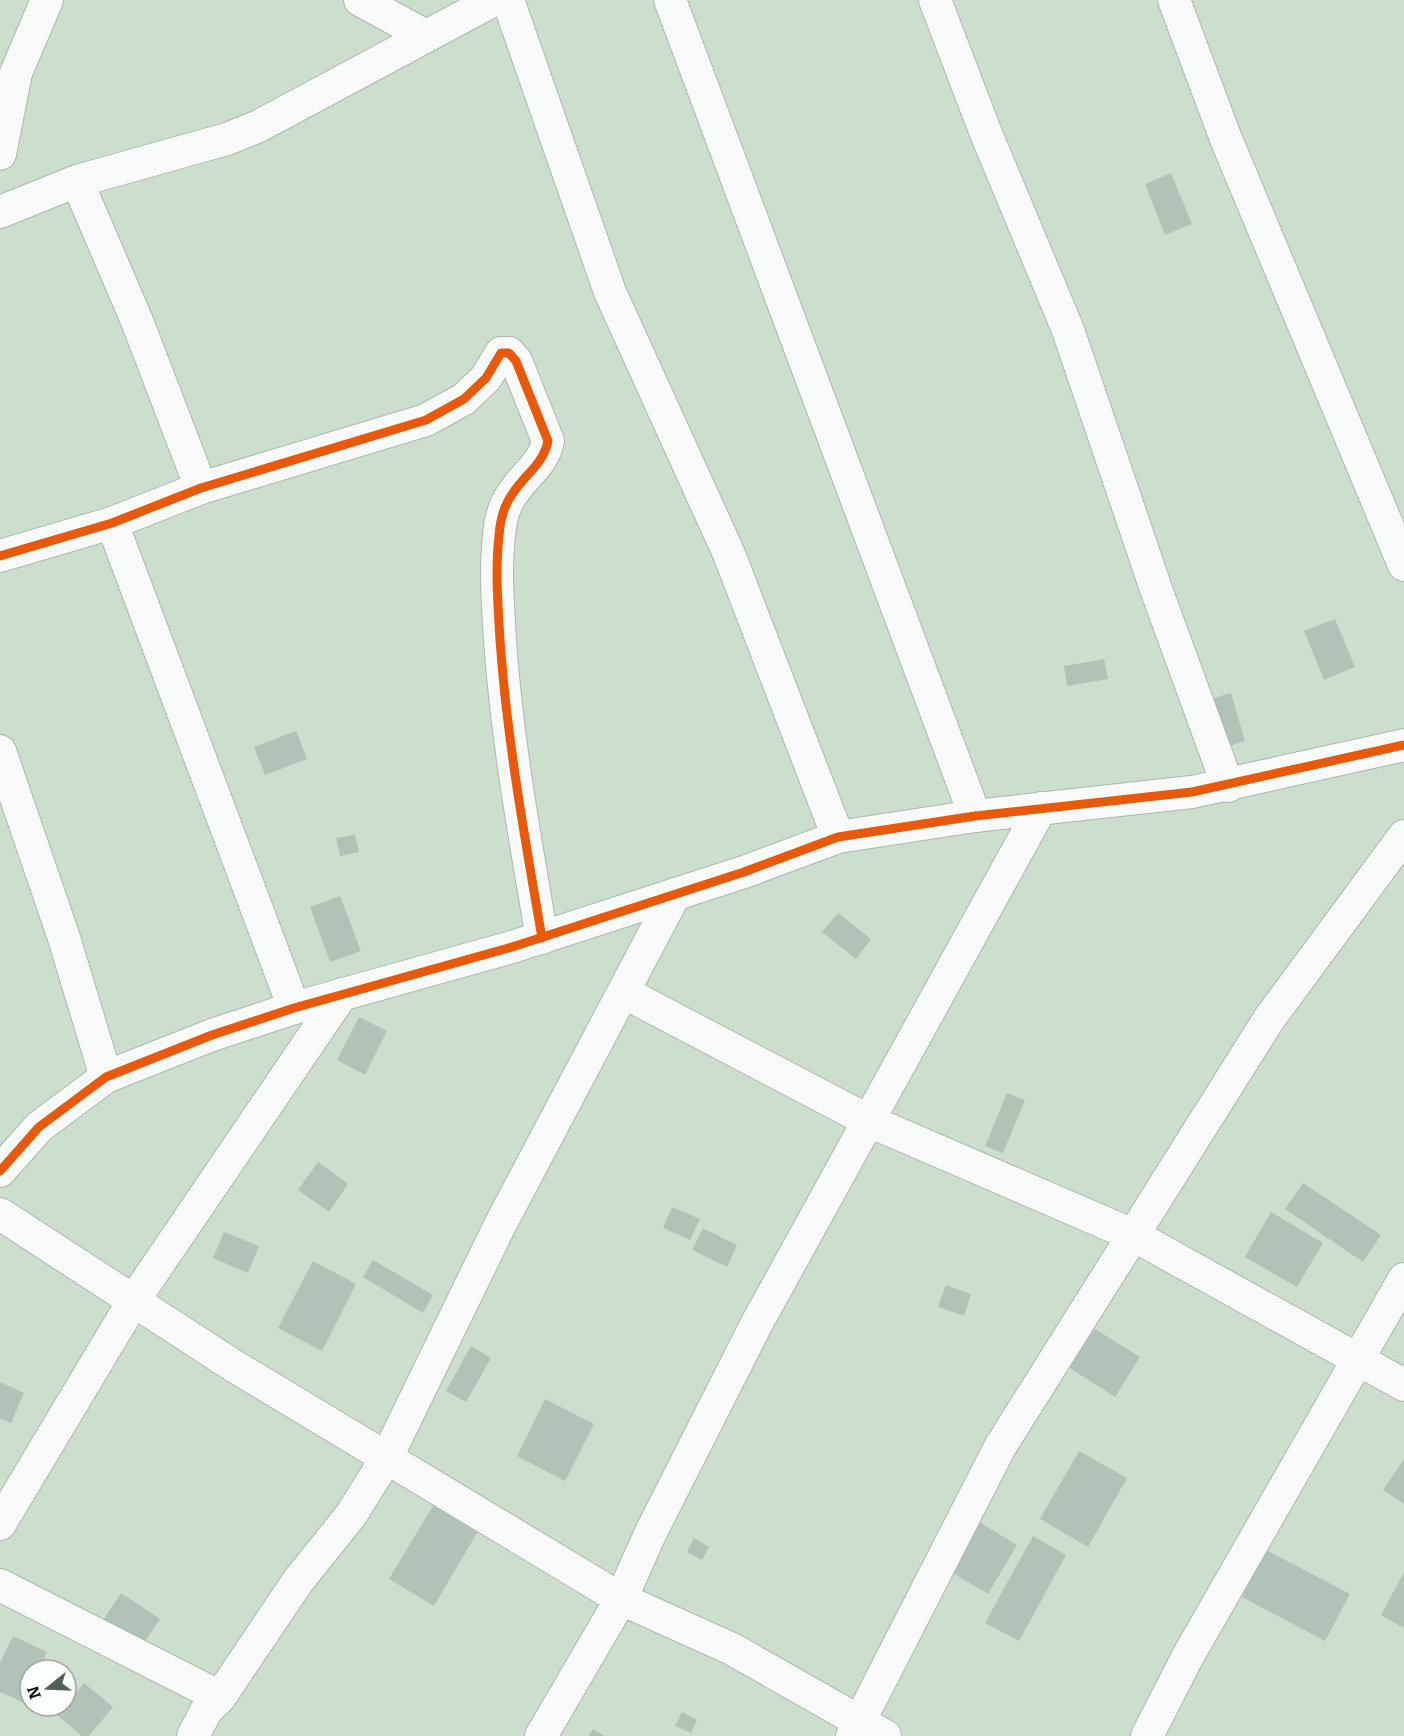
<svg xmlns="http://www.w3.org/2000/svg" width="1404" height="1736" font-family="Bitter,serif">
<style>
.building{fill:#b1c2b7}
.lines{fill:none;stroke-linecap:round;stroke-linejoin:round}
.street-casing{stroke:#aab9ac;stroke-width:34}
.street{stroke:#f7faf8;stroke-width:32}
.cycleway-casing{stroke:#fbfffb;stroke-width:13}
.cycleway{stroke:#e8590c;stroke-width:9}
</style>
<rect width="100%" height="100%" fill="#ccdfcf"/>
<g class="building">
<polygon points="1171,173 1192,224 1165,235 1145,184"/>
<polygon points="1335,619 1355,667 1324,680 1304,631"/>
<polygon points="1104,659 1108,679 1067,686 1064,666"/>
<polygon points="1231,693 1245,741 1206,753 1192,704"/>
<polygon points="296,731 307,759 265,775 254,747"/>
<polygon points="355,835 359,852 340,856 336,838"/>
<polygon points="340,896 361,951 330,962 310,907"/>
<polygon points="838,913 871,939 856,959 822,932"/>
<polygon points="359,1017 387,1031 365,1075 337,1060"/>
<polygon points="1007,1093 1025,1100 1003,1153 985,1146"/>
<polygon points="318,1162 348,1184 329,1212 298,1190"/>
<polygon points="1303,1183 1381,1235 1363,1262 1285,1209"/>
<polygon points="672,1207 700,1219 690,1240 663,1228"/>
<polygon points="1271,1212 1323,1243 1297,1287 1245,1257"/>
<polygon points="703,1228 737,1245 727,1267 692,1250"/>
<polygon points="224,1232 259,1246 248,1273 213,1258"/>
<polygon points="373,1260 433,1295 423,1313 363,1277"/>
<polygon points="313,1261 356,1284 322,1351 278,1328"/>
<polygon points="946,1285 971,1294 964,1316 938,1307"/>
<polygon points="1087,1324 1140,1357 1115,1397 1062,1363"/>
<polygon points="471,1346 491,1358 466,1402 446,1391"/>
<polygon points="0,1382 24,1393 11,1423 0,1418"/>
<polygon points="545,1399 594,1424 565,1481 517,1456"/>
<polygon points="1079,1451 1127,1478 1088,1547 1040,1519"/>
<polygon points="1404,1459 1404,1504 1383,1490"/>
<polygon points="436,1501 480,1528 434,1606 389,1579"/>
<polygon points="974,1519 1017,1545 988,1594 945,1568"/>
<polygon points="1033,1536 1066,1555 1019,1641 985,1623"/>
<polygon points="694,1538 709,1547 702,1560 687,1552"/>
<polygon points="1266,1550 1350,1594 1325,1641 1242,1597"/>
<polygon points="1404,1572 1404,1628 1381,1615"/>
<polygon points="121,1593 160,1619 137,1654 98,1628"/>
<polygon points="13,1636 47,1652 39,1670 30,1670 30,1690 24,1703 0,1692 0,1663"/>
<polygon points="84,1683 113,1707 89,1736 82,1736 57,1715"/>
<polygon points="682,1712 697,1720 691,1733 675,1726"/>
<polygon points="593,1729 604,1736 588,1736"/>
</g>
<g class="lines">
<g class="street-casing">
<g id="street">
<polyline points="360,0 426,36"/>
<polyline points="508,0 610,292 729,554 838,837"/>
<polyline points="670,0 975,816"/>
<polyline points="935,0 985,131 1068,330 1156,589 1228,786"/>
<polyline points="1174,0 1226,139 1404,565"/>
<polyline points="0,154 16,73 47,0"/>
<polyline points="77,181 137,321 201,488"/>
<polyline points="0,212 77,181 227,139 259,126 494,0"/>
<polyline points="112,523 294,1008"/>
<path d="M0 556 112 523 201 488 426 420 464 399 486 378 501 353H509L516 361 548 441C543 465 525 474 513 493 504 505 500 521 499 536 495 570 498 606 500 640 507 740 525 839 542 938"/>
<polyline points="0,751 64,938 106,1077"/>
<polyline points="625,993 869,1121 1133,1235 1404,1385"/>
<polyline points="0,1171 39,1127 106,1077 212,1035 294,1008 512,947 744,872 838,837 975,816 1192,792 1404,745"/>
<polyline points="0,1214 234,1366 621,1599 732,1649 885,1736"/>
<polyline points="0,1524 134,1300 342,994"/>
<polyline points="0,1585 220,1697"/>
<polyline points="193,1736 206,1711 220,1697 298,1581 351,1515 386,1459 500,1225 675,894"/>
<polyline points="541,1736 621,1599 651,1532 757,1323 1041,808"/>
<polyline points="852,1736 1000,1447 1269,1019 1404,836"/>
<polyline points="1147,1736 1188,1656 1404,1279"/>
</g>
</g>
<use href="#street" class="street"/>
<g class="cycleway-casing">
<g id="cycleway">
<path d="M0 556 112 523 201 488 426 420 464 399 486 378 501 353H509L516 361 548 441C543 465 525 474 513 493 504 505 500 521 499 536 495 570 498 606 500 640 507 740 525 839 542 938"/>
<polyline points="0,1171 39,1127 106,1077 212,1035 294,1008 512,947 744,872 838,837 975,816 1192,792 1404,745"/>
</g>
</g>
<use href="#cycleway" class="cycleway"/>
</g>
<g transform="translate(48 1688) rotate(252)"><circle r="28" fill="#fbfffb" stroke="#9da49d" stroke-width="1.5"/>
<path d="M0-4.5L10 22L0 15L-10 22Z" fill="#516054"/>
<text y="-9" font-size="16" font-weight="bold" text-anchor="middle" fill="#0f1b11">N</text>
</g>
</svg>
